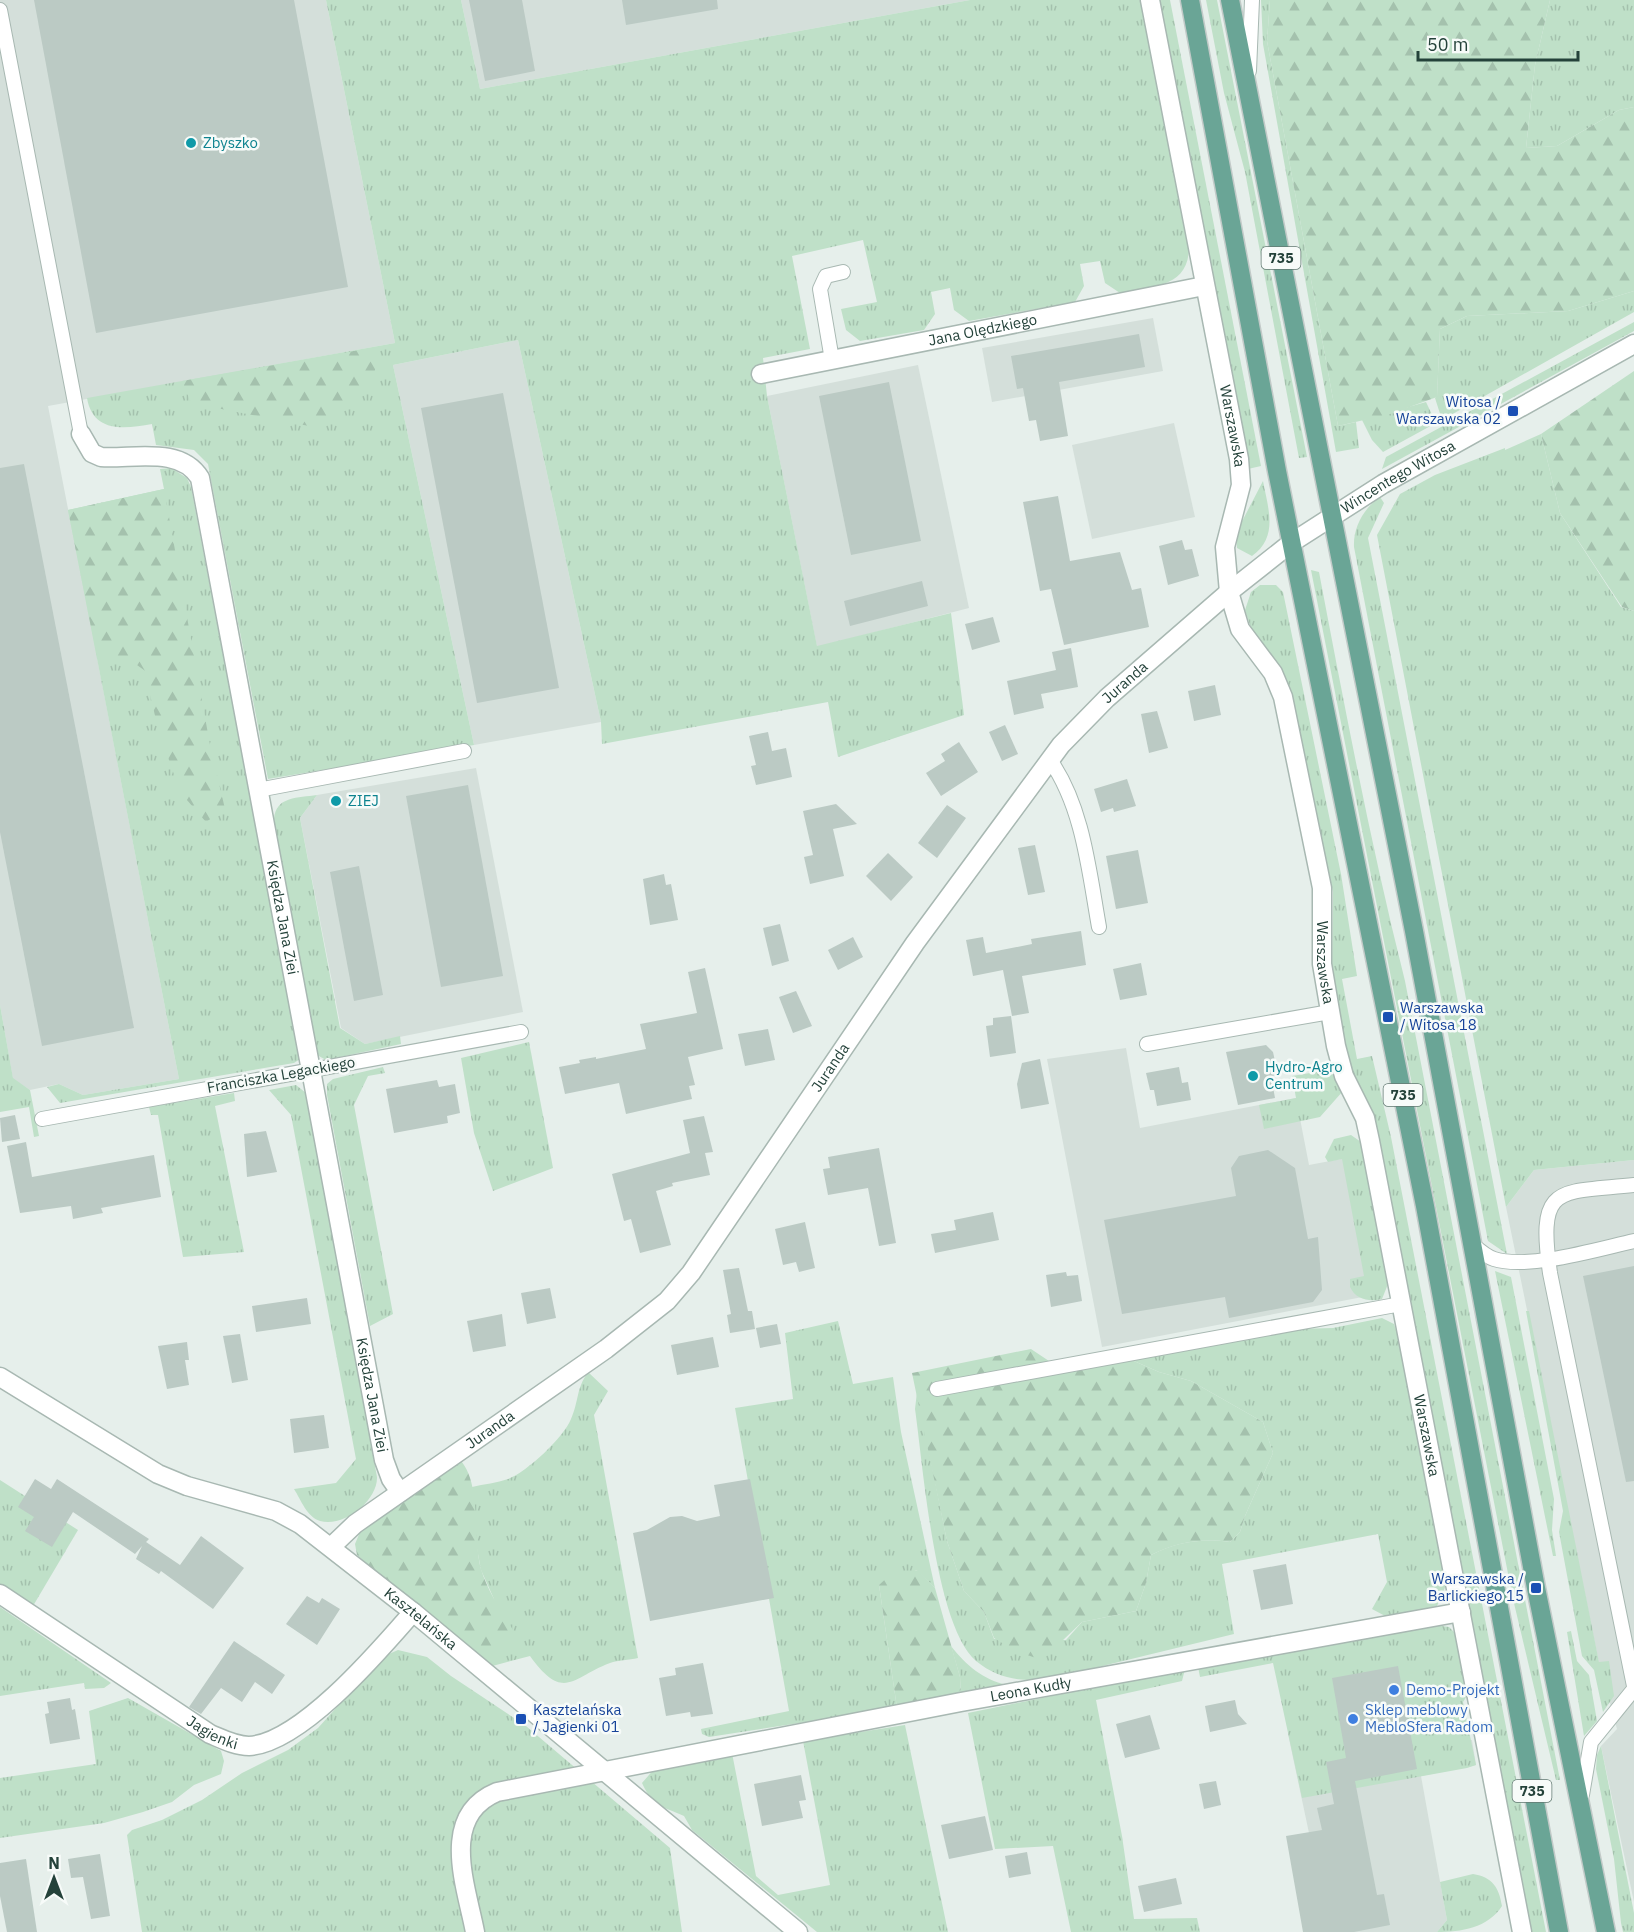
<svg xmlns="http://www.w3.org/2000/svg" width="1634" height="1932" font-family="'IBM Plex Sans',sans-serif">
<style>
.built{fill:#d4dfda}
.grass{fill:url(#grass-tufts)}
.forest{fill:url(#forest-firs)}
.building{fill:#bbcac4}
.lines{fill:none;stroke-linecap:round;stroke-linejoin:round}
.service-casing{stroke:#a8b8b2;stroke-width:16}
.minor-casing{stroke:#a8b8b2;stroke-width:21}
.tertiary-casing{stroke:#a8b8b2;stroke-width:21}
.primary-casing{stroke:#c2cac8;stroke-width:21}
.service{stroke:#fff;stroke-width:14}
.minor{stroke:#fff;stroke-width:18}
.tertiary{stroke:#fff;stroke-width:18}
.primary{stroke:#6aa596;stroke-width:18}
.culture-dot{fill:#0f9aa8;stroke:#f7fbf9;stroke-width:2}
.transit-dot{fill:#1a4fb4;stroke:#f7fbf9;stroke-width:2}
.shop-dot{fill:#3f7fe0;stroke:#f7fbf9;stroke-width:2}
.labels{text-anchor:middle;stroke-width:5;stroke-linejoin:round;paint-order:stroke}
.shield{fill:#f7fbf9;stroke:#637a73;stroke-width:1.5}
.shield-label{font-size:14px;font-weight:bold;fill:#24423a}
.culture-label{font-size:15px;fill:#0d838f;stroke:#f7fbf9;text-anchor:start}
.street-label{font-size:15px;fill:#24423a;stroke:#f7fbf9}
.transit-label{font-size:15px;fill:#164399;stroke:#f7fbf9;text-anchor:end}
.shop-label{font-size:15px;fill:#366cbe;stroke:#f7fbf9;text-anchor:start}
</style>
<defs>
<pattern id="grass-tufts" width="24" height="20" patternUnits="userSpaceOnUse" patternTransform="scale(1.5)"><rect width="24" height="20" fill="#bfe0c8"/><path d="M3 7l-1-3M5 7V3M7 7l1-3M15 17l-1-3M17 17v-4M19 17l1-3" fill="none" stroke="#a4c1ad"/></pattern>
<pattern id="forest-firs" width="22" height="20" patternUnits="userSpaceOnUse" patternTransform="scale(1.5)"><rect width="22" height="20" fill="#bfe0c8"/><path d="M5 1l3.5 6h-7zM16 11l3.5 6h-7z" fill="#a4c1ad"/></pattern>
</defs>
<rect width="100%" height="100%" fill="#e6efeb"/>
<g class="built">
<polygon points="0,0 326,0 395,343 48,406 179,1079 83,1095 59,1084 30,1090 13,1079 0,1005"/>
<polygon points="461,0 970,0 480,89"/>
<polygon points="1153,318 1163,371 992,402 982,348"/>
<polygon points="518,340 601,722 474,745 393,365"/>
<polygon points="918,365 969,608 817,647 767,396"/>
<polygon points="1174,423 1195,517 1092,539 1072,445"/>
<polygon points="476,768 523,1012 365,1044 341,1028 300,818 317,795"/>
<polygon points="1126,1048 1140,1128 1296,1098 1309,1165 1346,1158 1373,1295 1102,1347 1047,1059"/>
<polygon points="1634,1160 1634,1902 1601,1746 1617,1729 1599,1663 1506,1207 1534,1170"/>
<polygon points="1288,1734 1472,1740 1476,1765 1421,1776 1447,1920 1437,1932 1330,1932"/>
</g>
<g class="grass">
<path d="M326 0H461L480 89 970 0H1141L1189 245C1190 288 1153 286 1120 293L1105 283 1100 261 1080 264 1084 286 1075 302 969 321 954 310 950 288 931 292 935 314 924 330 860 341 846 330 841 309 877 302 863 240 792 256 810 349 763 358 767 396 817 646 951 613 964 715 838 757 828 702 602 744 601 722 518 340 393 365 474 745 268 779 208 464 194 450 156 445 152 424C124 429 93 433 87 398L395 343Z"/>
<polygon points="1158,0 1170,0 1261,466 1248,469"/>
<polygon points="1206,0 1217,0 1307,457 1299,458 1245,172 1224,93"/>
<polygon points="1261,0 1270,0 1267,41 1338,426 1356,422 1359,448 1336,452 1263,44"/>
<polygon points="1550,0 1634,0 1634,107 1619,110 1557,146 1526,148 1535,65"/>
<polygon points="1634,291 1634,312 1442,420 1435,398 1437,396 1440,329 1467,316 1568,311"/>
<polygon points="1634,322 1634,331 1382,469 1386,457"/>
<polygon points="1426,402 1436,423 1383,452 1372,440 1362,420"/>
<polygon points="1541,434 1560,513 1621,607 1634,611 1634,1160 1534,1170 1506,1207 1377,535 1400,494 1435,475 1505,448 1505,450"/>
<polygon points="171,468 187,478 191,487 300,1059 294,1063 60,1103 47,1087 59,1084 83,1095 179,1079 68,510 164,489 160,469"/>
<path d="M1263 481C1268 508 1279 537 1252 556L1237 548 1236 533Z"/>
<path d="M1380 497 1384 503 1368 538 1507 1254 1488 1241 1354 547C1353 527 1364 508 1380 497Z"/>
<path d="M1311 570 1319 572C1345 709 1371 846 1405 981L1560 1780H1556L1513 1599Z"/>
<polygon points="1260,585 1276,585 1283,592 1341,874 1357,976 1342,979 1357,1059 1372,1056 1391,1137 1546,1932 1531,1932 1348,1063 1332,974 1333,892 1290,690 1269,651 1251,628 1245,610 1251,592"/>
<path d="M317 795 300 818 340 1028 365 1044 400 1036 401 1044 326 1060 317 1055 274 819C276 796 298 798 317 795Z"/>
<polygon points="0,1005 13,1078 30,1090 39,1136 34,1137 29,1107 0,1112"/>
<polygon points="529,1042 553,1168 493,1191 474,1133 461,1058"/>
<polygon points="383,1067 385,1073 368,1076 354,1105 393,1314 370,1326 327,1095 327,1084 333,1079"/>
<polygon points="1322,1071 1333,1074 1343,1091 1320,1117 1264,1129 1259,1105 1296,1098 1292,1076"/>
<path d="M296 1085 306 1093 377 1477C378 1500 344 1528 320 1521 307 1517 301 1500 294 1489L336 1483 356 1459 291 1115 269 1090Z"/>
<polygon points="234,1093 235,1101 215,1106 244,1252 183,1257 158,1115 151,1115 149,1107"/>
<path d="M1351 1135 1361 1142 1388 1284 1382 1299C1370 1302 1356 1300 1350 1287V1279L1364 1276 1342 1159 1328 1162 1325 1157 1334 1139Z"/>
<polygon points="1495,1271 1511,1277 1554,1499 1552,1530 1556,1556 1553,1556"/>
<polygon points="1526,1311 1529,1311 1599,1662 1609,1661 1614,1696 1603,1712 1594,1670 1582,1656 1559,1532 1563,1511"/>
<path d="M1382 1318 1394 1324 1398 1336 1446 1585 1437 1606 1387 1617 1372 1609 1387 1582 1378 1534 1222 1564 1234 1634 1049 1679C1021 1682 998 1679 976 1661 935 1626 923 1464 915 1409L917 1392 947 1541 964 1591 984 1612 994 1639 1066 1640 1082 1622 1136 1611 1146 1583 1151 1555C1177 1542 1200 1538 1230 1542L1240 1532 1245 1516 1273 1453 1263 1422 1191 1381 1159 1372 1118 1354 1295 1329 1333 1328Z"/>
<polygon points="838,1321 853,1384 893,1377 901,1432 935,1588 917,1570 879,1585 897,1708 709,1737 702,1734 701,1729 789,1711 735,1408 793,1399 785,1333"/>
<path d="M588 1372 608 1391 594 1415 638 1658C629 1660 618 1660 610 1663 572 1677 564 1703 530 1656L485 1668 497 1653 494 1599 481 1570 475 1538 472 1487C484 1484 497 1483 508 1479 527 1472 564 1437 571 1419 579 1401 576 1389 588 1372Z"/>
<polygon points="0,1480 78,1530 33,1606 0,1584"/>
<polygon points="0,1607 111,1683 104,1688 85,1689 84,1683 0,1696"/>
<polygon points="1435,1625 1449,1627 1456,1634 1468,1694 1463,1702 1476,1765 1467,1768 1302,1798 1273,1663 1200,1677 1198,1667"/>
<polygon points="1571,1631 1577,1661 1589,1675 1597,1721 1584,1736 1567,1632"/>
<path d="M951 1646C967 1666 982 1679 1007 1685L961 1694 960 1677Z"/>
<polygon points="398,1650 427,1657 451,1676 526,1726 670,1848 682,1932 142,1932 127,1835 132,1830 162,1820 202,1800 242,1773 288,1750 318,1728 382,1657"/>
<polygon points="1185,1669 1182,1681 1096,1700 1122,1836 1134,1919 1197,1918 1200,1932 1071,1932 1053,1846 995,1849 968,1713"/>
<polygon points="128,1698 221,1751 224,1761 221,1774 194,1785 172,1802 143,1812 104,1823 0,1838 0,1778 96,1764 89,1711"/>
<path d="M905 1725 948 1932H817L692 1830 684 1816C662 1806 653 1807 642 1783L655 1768 732 1753 756 1876 778 1895 830 1885 803 1741Z"/>
<polygon points="1601,1746 1634,1913 1634,1932 1623,1932 1621,1923 1614,1859 1596,1769 1597,1755"/>
<path d="M1473 1874C1493 1877 1499 1888 1502 1906 1488 1928 1461 1932 1437 1932L1447 1920 1440 1882Z"/>
</g>
<g class="forest">
<polygon points="1270,0 1550,0 1535,65 1526,148 1557,146 1619,110 1634,107 1634,291 1568,311 1467,316 1440,329 1437,397 1390,414 1338,426 1267,41"/>
<polygon points="366,349 376,363 372,390 343,409 309,426 191,403 182,381"/>
<polygon points="1634,371 1634,611 1622,607 1560,513 1541,434"/>
<polygon points="164,489 210,745 225,809 206,822 180,792 158,728 144,670 127,658 97,658 68,510"/>
<path d="M1031 1349 1052 1363 1118 1354 1159 1372 1191 1381 1263 1422 1273 1453 1245 1516 1240 1532 1230 1542C1200 1538 1178 1542 1151 1555L1146 1583 1136 1611 1082 1622 1042 1660 1015 1651 994 1638 984 1612 964 1591 947 1541 912 1373Z"/>
<path d="M457 1457C483 1479 472 1537 481 1569 488 1593 504 1614 516 1635L485 1668 357 1555 355 1544 360 1532Z"/>
<polygon points="918,1570 935,1588 960,1677 961,1694 897,1708 879,1585 890,1575"/>
</g>
<g class="building">
<polygon points="34,0 294,0 348,287 96,333"/>
<polygon points="469,0 522,0 535,71 485,81"/>
<polygon points="622,0 717,0 718,9 626,25"/>
<polygon points="1139,334 1145,367 1059,382 1068,436 1040,441 1036,420 1029,421 1023,388 1017,389 1011,356"/>
<polygon points="889,382 921,541 851,555 819,396"/>
<polygon points="503,393 559,688 477,703 421,408"/>
<polygon points="24,464 134,1028 42,1046 0,832 0,468"/>
<polygon points="1058,496 1070,561 1120,552 1132,590 1141,588 1149,627 1064,645 1051,589 1040,591 1023,502"/>
<polygon points="1182,540 1185,550 1192,549 1199,576 1168,585 1159,546"/>
<polygon points="922,581 928,606 850,626 844,601"/>
<polygon points="993,617 1000,642 972,650 965,624"/>
<polygon points="1071,648 1078,687 1041,694 1044,708 1014,715 1007,681 1056,670 1052,652"/>
<polygon points="1215,685 1221,715 1194,721 1188,691"/>
<polygon points="1157,711 1168,748 1149,753 1141,714"/>
<polygon points="1005,725 1018,754 1002,761 989,732"/>
<polygon points="768,732 772,751 786,748 792,777 756,785 751,766 756,765 749,736"/>
<polygon points="959,742 978,772 941,796 926,773 945,761 941,754"/>
<polygon points="1127,779 1136,806 1114,812 1113,808 1101,812 1094,789"/>
<polygon points="468,785 503,976 441,987 406,796"/>
<polygon points="836,804 857,824 833,829 844,876 810,884 804,857 813,855 803,811"/>
<polygon points="947,805 966,818 937,858 918,843"/>
<polygon points="1035,845 1045,892 1028,895 1018,848"/>
<polygon points="1138,850 1148,903 1116,909 1106,856"/>
<polygon points="888,853 913,877 891,901 866,876"/>
<polygon points="359,866 383,995 354,1001 330,872"/>
<polygon points="664,874 666,885 671,884 678,920 650,925 643,879"/>
<polygon points="780,924 789,961 772,966 763,928"/>
<polygon points="1081,931 1086,965 1022,976 1029,1013 1012,1016 1003,970 973,976 966,940 983,937 986,953 1032,944 1031,939"/>
<polygon points="853,937 863,957 838,970 828,950"/>
<polygon points="1141,963 1147,995 1120,1000 1113,969"/>
<polygon points="705,968 723,1049 688,1057 695,1085 689,1086 692,1099 626,1114 619,1083 565,1094 559,1067 580,1063 579,1060 596,1057 596,1059 646,1049 640,1024 697,1013 688,972"/>
<polygon points="796,991 812,1026 793,1033 779,997"/>
<polygon points="1011,1016 1016,1053 990,1057 986,1026 993,1025 993,1018"/>
<polygon points="768,1029 775,1060 745,1066 738,1034"/>
<polygon points="1266,1045 1273,1052 1278,1075 1271,1076 1275,1098 1238,1105 1226,1052"/>
<polygon points="1040,1059 1049,1104 1021,1109 1017,1084 1022,1063"/>
<polygon points="1179,1067 1182,1083 1188,1082 1191,1100 1157,1106 1154,1090 1150,1090 1146,1073"/>
<polygon points="437,1080 439,1087 455,1084 460,1113 447,1116 448,1123 394,1133 386,1089"/>
<polygon points="15,1115 20,1139 2,1142 0,1118"/>
<polygon points="704,1116 713,1152 705,1153 710,1175 672,1183 673,1186 656,1191 671,1245 640,1253 631,1219 624,1221 612,1174 690,1153 683,1120"/>
<polygon points="266,1131 277,1172 247,1177 244,1134"/>
<polygon points="26,1142 32,1177 154,1155 161,1197 101,1208 103,1213 73,1219 71,1206 20,1213 7,1146"/>
<polygon points="879,1148 896,1243 879,1246 868,1188 828,1195 823,1169 830,1168 828,1157"/>
<polygon points="1268,1150 1295,1168 1308,1239 1318,1237 1322,1290 1313,1302 1229,1318 1225,1297 1122,1314 1104,1220 1236,1196 1231,1168 1239,1156"/>
<polygon points="993,1212 999,1240 935,1253 931,1234 956,1230 954,1220"/>
<polygon points="805,1222 815,1268 799,1272 796,1262 783,1265 775,1229"/>
<polygon points="1634,1266 1634,1481 1626,1482 1583,1276"/>
<polygon points="739,1268 748,1311 752,1311 755,1329 730,1333 727,1315 731,1314 723,1270"/>
<polygon points="1066,1272 1067,1276 1078,1275 1082,1301 1051,1307 1046,1275"/>
<polygon points="550,1288 556,1318 527,1324 521,1293"/>
<polygon points="307,1298 311,1324 256,1332 252,1306"/>
<polygon points="502,1314 506,1346 473,1352 467,1321"/>
<polygon points="777,1324 781,1344 760,1348 756,1328"/>
<polygon points="240,1334 248,1380 232,1383 223,1336"/>
<polygon points="713,1337 719,1367 677,1375 671,1345"/>
<polygon points="187,1342 189,1360 185,1360 189,1385 167,1389 158,1346"/>
<polygon points="324,1415 329,1448 294,1453 290,1419"/>
<polygon points="35,1479 51,1489 57,1479 149,1539 146,1542 180,1565 201,1536 244,1568 213,1609 161,1571 159,1574 136,1559 142,1546 135,1554 73,1512 52,1547 25,1531 34,1517 18,1507"/>
<polygon points="750,1479 774,1598 650,1621 633,1533 647,1530 670,1517 682,1516 697,1521 720,1516 714,1485"/>
<polygon points="1286,1564 1293,1604 1261,1610 1253,1570"/>
<polygon points="307,1596 319,1603 322,1598 340,1609 317,1645 286,1624"/>
<polygon points="234,1641 285,1675 272,1694 255,1682 242,1702 221,1688 201,1714 189,1707"/>
<polygon points="703,1663 713,1714 691,1717 690,1712 666,1716 659,1678 676,1675 675,1668"/>
<polygon points="1398,1666 1417,1769 1355,1781 1377,1895 1384,1894 1390,1925 1354,1932 1303,1932 1286,1836 1322,1830 1317,1808 1334,1804 1326,1762 1346,1758 1332,1678"/>
<polygon points="70,1698 72,1710 75,1709 80,1739 50,1744 45,1714 49,1713 47,1702"/>
<polygon points="1235,1700 1238,1714 1247,1724 1210,1732 1205,1706"/>
<polygon points="1150,1715 1160,1749 1125,1758 1116,1724"/>
<polygon points="801,1775 806,1800 799,1801 803,1818 762,1826 754,1784"/>
<polygon points="1216,1781 1221,1805 1204,1809 1199,1784"/>
<polygon points="985,1816 993,1850 949,1859 941,1825"/>
<polygon points="1027,1852 1031,1874 1009,1878 1005,1856"/>
<polygon points="100,1854 110,1916 91,1919 83,1877 71,1878 68,1859"/>
<polygon points="26,1859 37,1932 7,1932 0,1896 0,1863"/>
<polygon points="1176,1878 1182,1904 1144,1912 1138,1886"/>
</g>
<g class="lines">
<g class="service-casing">
<g id="service">
<polyline points="0,10 81,434"/>
<polyline points="1249,71 1252,0"/>
<polyline points="832,360 820,289 826,276 843,272"/>
<path d="M1050 760C1083 807 1089 871 1099 927"/>
<polyline points="258,790 464,751"/>
<polyline points="1147,1044 1330,1012"/>
<polyline points="42,1119 521,1032"/>
<path d="M1634 1185C1558 1193 1537 1183 1550 1273L1634 1686"/>
<path d="M1471 1243C1478 1249 1485 1256 1494 1259 1528 1270 1598 1249 1634 1241"/>
<polyline points="937,1389 1401,1304"/>
<polyline points="1582,1795 1591,1742 1634,1689"/>
</g>
</g>
<g class="minor-casing">
<g id="minor">
<path id="s1" d="M1150 0 1239 459 1241 485 1225 547 1229 592 1240 629 1273 673 1283 697 1322 888V964L1336 1046 1344 1076 1365 1118 1370 1141 1522 1932"/>
<path id="s2" d="M761 374 1204 286"/>
<path id="s3" d="M81 434 92 453 101 457C134 459 180 446 200 478L384 1460 391 1479 400 1492"/>
<path id="s4" d="M0 1377 158 1474 187 1486 276 1511 300 1524 413 1612 798 1932"/>
<path id="s5" d="M331 1547 355 1524 606 1349 667 1301 691 1273 915 943 1061 745 1107 698 1229 592 1291 543"/>
<path id="s6" d="M0 1594 210 1734C222 1739 235 1746 249 1746 301 1743 379 1651 413 1612"/>
<path id="s7" d="M475 1932C466 1885 439 1816 497 1792L961 1702 1461 1612"/>
</g>
</g>
<g class="tertiary-casing">
<g id="tertiary">
<path id="s8" d="M1291 543 1383 484 1634 344"/>
</g>
</g>
<g class="primary-casing">
<g id="primary">
<polyline points="1190,0 1277,471 1425,1206 1559,1932"/>
<polyline points="1230,0 1414,931 1536,1588 1606,1932"/>
</g>
</g>
<use href="#service" class="service"/>
<use href="#minor" class="minor"/>
<use href="#tertiary" class="tertiary"/>
<use href="#primary" class="primary"/>
</g>
<g class="culture-dot">
<circle cx="191" cy="143" r="6"/>
<circle cx="336" cy="801" r="6"/>
<circle cx="1253" cy="1076" r="6"/>
</g>
<g class="transit-dot">
<rect x="1507" y="405" width="12" height="12" rx="3"/>
<rect x="1382" y="1011" width="12" height="12" rx="3"/>
<rect x="1530" y="1582" width="12" height="12" rx="3"/>
<rect x="515" y="1713" width="12" height="12" rx="3"/>
</g>
<g class="shop-dot">
<circle cx="1394" cy="1690" r="6"/>
<circle cx="1353" cy="1719" r="6"/>
</g>
<g class="labels">
<g class="shield">
<rect x="1261.5" y="247" width="39" height="22" rx="4.5"/>
<rect x="1383.5" y="1084" width="39" height="22" rx="4.5"/>
<rect x="1512.5" y="1780" width="39" height="22" rx="4.5"/>
</g>
<g class="shield-label">
<text x="1281" y="263">735</text>
<text x="1403" y="1100">735</text>
<text x="1532" y="1796">735</text>
</g>
<g class="culture-label">
<text x="203" y="148">Zbyszko</text>
<text x="348" y="806">ZIEJ</text>
<text x="1265" y="1072">Hydro-Agro<tspan x="1265" dy="17">Centrum</tspan></text>
</g>
<g class="street-label">
<text dy="5" stroke="none"><textPath href="#s2" startOffset="226">Jana Olędzkiego</textPath></text>
<text dy="5" stroke="none"><textPath href="#s1" startOffset="434">Warszawska</textPath></text>
<text dy="5" stroke="none"><textPath href="#s8" startOffset="126">Wincentego Witosa</textPath></text>
<text dy="5" stroke="none"><textPath href="#s5" startOffset="1188">Juranda</textPath></text>
<text dy="5" stroke="none"><textPath href="#s3" startOffset="585">Księdza Jana Ziei</textPath></text>
<text dy="5" stroke="none"><textPath href="#s1" startOffset="992">Warszawska</textPath></text>
<text dy="5" stroke="none"><textPath href="#s5" startOffset="702">Juranda</textPath></text>
<text transform="translate(281 1075) rotate(-10)" y="5">Franciszka Legackiego</text>
<text dy="5" stroke="none"><textPath href="#s3" startOffset="1071">Księdza Jana Ziei</textPath></text>
<text dy="5" stroke="none"><textPath href="#s5" startOffset="198">Juranda</textPath></text>
<text dy="5" stroke="none"><textPath href="#s1" startOffset="1478">Warszawska</textPath></text>
<text dy="5" stroke="none"><textPath href="#s4" startOffset="490">Kasztelańska</textPath></text>
<text dy="5" stroke="none"><textPath href="#s7" startOffset="700">Leona Kudły</textPath></text>
<text dy="5" stroke="none"><textPath href="#s6" startOffset="254">Jagienki</textPath></text>
</g>
<g class="transit-label">
<text x="1501" y="407">Witosa /<tspan x="1501" dy="17">Warszawska 02</tspan></text>
<text x="1400" y="1013" text-anchor="start">Warszawska<tspan x="1400" dy="17">/ Witosa 18</tspan></text>
<text x="1524" y="1584">Warszawska /<tspan x="1524" dy="17">Barlickiego 15</tspan></text>
<text x="533" y="1715" text-anchor="start">Kasztelańska<tspan x="533" dy="17">/ Jagienki 01</tspan></text>
</g>
<g class="shop-label">
<text x="1406" y="1695">Demo-Projekt</text>
<text x="1365" y="1715">Sklep meblowy<tspan x="1365" dy="17">MebloSfera Radom</tspan></text>
</g>
</g>
<g transform="translate(54 1878)" stroke="#f7fbf9" stroke-width="4.5" paint-order="stroke">
<path d="M0-4.5L10 22L0 15L-10 22Z" fill="#24423a"/>
<text y="-9" font-size="16" font-weight="bold" text-anchor="middle" fill="#24423a">N</text>
</g>
<path d="M1418 51v9h160v-9" fill="none" stroke="#24423a" stroke-width="3"/>
<text x="1427" y="51" font-size="18" fill="#24423a" stroke="#f7fbf9" stroke-width="4.5" paint-order="stroke">50 m</text>
</svg>
